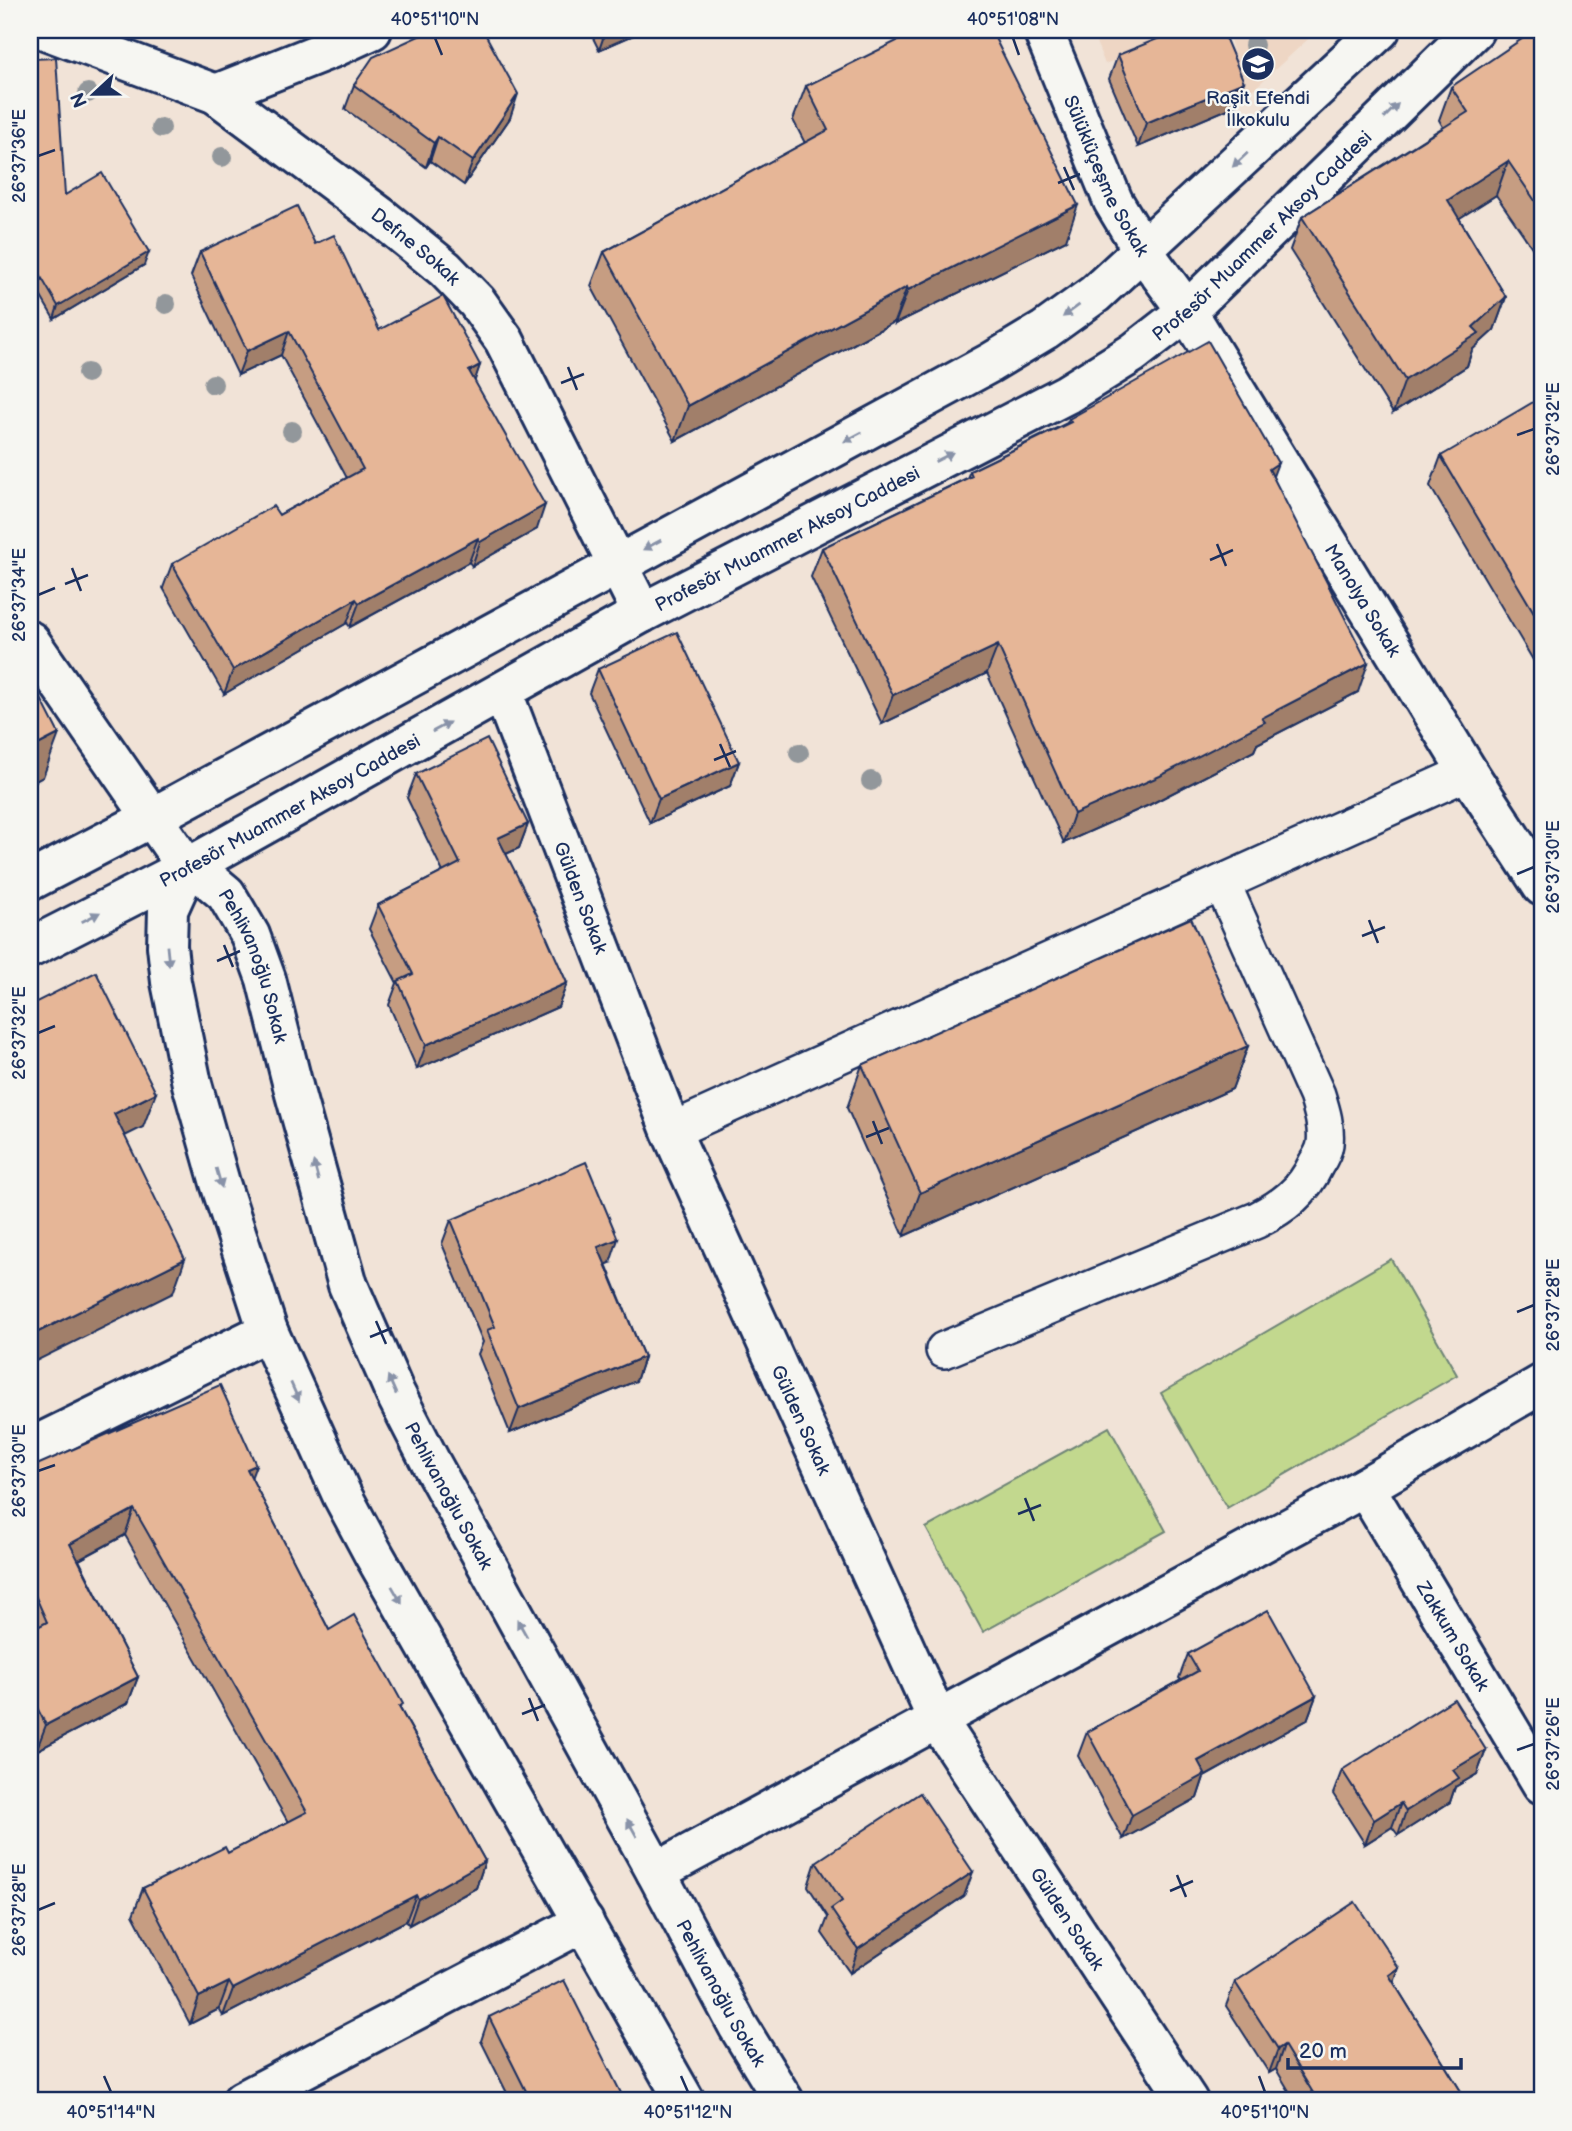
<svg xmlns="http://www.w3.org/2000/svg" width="1572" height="2131" font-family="'Balsamiq Sans',sans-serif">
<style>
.built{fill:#eed6c4}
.green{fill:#c2d88e;stroke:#6e8476;stroke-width:2}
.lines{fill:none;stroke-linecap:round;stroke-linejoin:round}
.lane-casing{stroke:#1b2f5e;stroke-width:40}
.street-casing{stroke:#1b2f5e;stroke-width:44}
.lane{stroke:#f6f6f2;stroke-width:35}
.street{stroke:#f6f6f2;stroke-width:38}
.tree{fill:#92979b}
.wall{fill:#c69d82;stroke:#1b2f5e;stroke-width:2}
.shaded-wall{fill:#a17f6a;stroke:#1b2f5e;stroke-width:2}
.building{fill:#e6b697;stroke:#1b2f5e;stroke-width:2}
.oneway{fill:#8892a8}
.ticks{fill:none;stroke:#1b2f5e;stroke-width:2.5}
.labels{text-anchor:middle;stroke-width:5;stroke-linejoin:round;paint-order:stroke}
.poi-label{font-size:19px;fill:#1b2f5e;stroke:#f6f6f2}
.street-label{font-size:19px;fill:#1b2f5e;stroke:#f6f6f2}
.neatline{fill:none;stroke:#1b2f5e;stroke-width:2.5}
.ticks-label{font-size:18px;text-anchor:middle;fill:#1b2f5e}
</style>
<rect width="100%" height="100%" fill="#f1e3d7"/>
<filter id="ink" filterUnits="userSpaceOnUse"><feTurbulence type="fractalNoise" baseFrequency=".0143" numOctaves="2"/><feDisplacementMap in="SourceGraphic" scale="14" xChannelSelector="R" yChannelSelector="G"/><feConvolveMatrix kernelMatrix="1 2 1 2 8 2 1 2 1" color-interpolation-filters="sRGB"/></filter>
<g filter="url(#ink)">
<g class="built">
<polygon points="1091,30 1192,30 1105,64"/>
<polygon points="1228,30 1318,30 1244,98"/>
</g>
<g class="green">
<polygon points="1391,1259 1457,1375 1227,1508 1161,1393"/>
<polygon points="1109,1427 1166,1531 983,1632 926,1528"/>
</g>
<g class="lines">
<g class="lane-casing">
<g id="lane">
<polyline points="671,1131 1468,772"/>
<path d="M944 1350 1257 1220C1284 1206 1303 1192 1316 1164 1320 1158 1324 1151 1325 1144 1327 1127 1322 1111 1317 1095L1222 883"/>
</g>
</g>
<g class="street-casing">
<g id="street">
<path id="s1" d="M45 30 216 94 381 217 445 269 477 302 504 340 642 613"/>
<path id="s2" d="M1043 30 1113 201 1143 251 1187 311 1468 772 1542 886"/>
<polyline points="216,94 335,47 372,30"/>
<path id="s3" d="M30 641 187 868 207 878 226 894 250 935 266 979 295 1094 348 1285 395 1393 431 1463 656 1872 738 2026 784 2101"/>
<path id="s4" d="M503 693 671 1131 938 1721 1188 2101"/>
<polyline points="187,868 168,910 167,946 171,982 192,1084 220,1183 268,1331 342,1495 373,1553 685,2101"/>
<polyline points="30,881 153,817 990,363 1045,330 1095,294 1380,30"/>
<path id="s5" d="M30 948 187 868 642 613 1067 394 1133 353 1187 311 1474 30"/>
<polyline points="30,1448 268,1331"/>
<path id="s6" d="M1365 1487 1542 1784"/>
<polyline points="656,1872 1365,1487 1542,1384"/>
<polyline points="242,2101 584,1922"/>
</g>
</g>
<use href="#lane" class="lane"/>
<use href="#street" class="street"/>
</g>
<g class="tree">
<circle cx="1254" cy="45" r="10"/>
<circle cx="88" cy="93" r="10"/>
<circle cx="161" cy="128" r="10"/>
<circle cx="222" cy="157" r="10"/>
<circle cx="166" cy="304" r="10"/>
<circle cx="87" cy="373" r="10"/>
<circle cx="213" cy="384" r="10"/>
<circle cx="292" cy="431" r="10"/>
<circle cx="799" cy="753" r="10"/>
<circle cx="871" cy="781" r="10"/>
</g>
<g class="wall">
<polygon points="589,30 645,30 599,50"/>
<polygon points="1542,30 1542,262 1496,195 1459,218 1506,297 1494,330 1472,350 1467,366 1393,413 1290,250 1302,217 1443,127 1439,120 1451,87"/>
<polygon points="1118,55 1235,106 1138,147 1109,79"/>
<polygon points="30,59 65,195 144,265 54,319 30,278"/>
<polygon points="354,85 510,118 464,185 430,161 426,167 345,109"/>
<polygon points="806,86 1066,240 895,324 894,322 675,441 591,286 604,252 805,143 793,120"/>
<polygon points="315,244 379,330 480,365 474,381 537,529 472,566 469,562 350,627 347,623 224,694 163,588 172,564 279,515 347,478 281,355 238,375 191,276 200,252"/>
<polygon points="1542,409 1542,679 1534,670 1536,665 1430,486 1441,456"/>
<polygon points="1069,419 1273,477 1358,692 1257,744 1254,751 1149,805 1064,843 987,673 882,724 811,577 822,548 967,478 970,471 1067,423"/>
<polygon points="598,669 739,762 730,786 650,823 589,693"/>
<polygon points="416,774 528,824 519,848 506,854 567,983 558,1007 417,1069 389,1005 397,983 369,929 378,905 443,872 407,798"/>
<polygon points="1248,1046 1232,1089 904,1236 847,1108 862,1065"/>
<polygon points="451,1220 610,1263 606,1264 644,1357 636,1381 510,1433 478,1354 483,1342 442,1244"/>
<polygon points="30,1468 251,1477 329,1630 401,1710 485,1861 476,1888 409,1925 406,1921 223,2016 219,2009 190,2024 133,1915 143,1888 228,1853 288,1822 125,1535 79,1560 138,1677 128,1703 36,1751 30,1739"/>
<polygon points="1188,1654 1316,1696 1307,1720 1204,1777 1197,1798 1123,1839 1078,1756 1087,1732 1181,1680 1179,1678"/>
<polygon points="1486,1750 1477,1774 1455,1787 1450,1802 1398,1835 1392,1827 1365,1844 1333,1794 1342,1770"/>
<polygon points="816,1862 964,1896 850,1973 822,1933 828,1917 808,1886"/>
<polygon points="1235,1982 1394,1983 1467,2101 1295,2101 1276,2069 1269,2073 1226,2006"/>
<polygon points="489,2017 625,2101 511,2101 481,2041"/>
</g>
<g class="shaded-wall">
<polygon points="606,30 645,30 599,50"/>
<polygon points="1244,82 1235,106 1138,147 1146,123"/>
<polygon points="518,94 510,118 464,185 473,161"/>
<polygon points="438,137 430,161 426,167 434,143"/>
<polygon points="1508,161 1496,195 1436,233 1448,200"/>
<polygon points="1078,205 1066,240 895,324 908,290"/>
<polygon points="149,252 144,265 54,319 58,306"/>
<polygon points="907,287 894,322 675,441 688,406"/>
<polygon points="1506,297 1494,330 1472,350 1467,366 1393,413 1405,380 1473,327"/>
<polygon points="289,331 281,355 238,375 247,351"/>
<polygon points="480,365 472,389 469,371"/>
<polygon points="1278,463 1267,492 1269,469"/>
<polygon points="545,505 537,529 472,566 480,542"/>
<polygon points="478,538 469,562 350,627 359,603"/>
<polygon points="356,599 347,623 224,694 233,670"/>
<polygon points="998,645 987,673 882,724 893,695"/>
<polygon points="1368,663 1358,692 1257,744 1254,751 1149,805 1064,843 1074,814"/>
<polygon points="59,734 43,777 30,784 30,749"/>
<polygon points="739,762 730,786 650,823 659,799"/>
<polygon points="528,824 519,848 489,862 498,838"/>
<polygon points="567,983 558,1007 417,1069 426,1045"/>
<polygon points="1248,1046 1232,1089 904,1236 920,1193"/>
<polygon points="156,1093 143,1127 101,1148 114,1114"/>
<polygon points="618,1239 610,1263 590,1271 598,1247"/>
<polygon points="185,1259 173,1293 30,1364 30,1336"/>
<polygon points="644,1357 636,1381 510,1433 519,1409"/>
<polygon points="256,1465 246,1492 247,1469"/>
<polygon points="134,1509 125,1535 60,1570 70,1544"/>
<polygon points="138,1677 128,1703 36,1751 46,1725"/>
<polygon points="1316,1696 1307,1720 1204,1777 1197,1798 1123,1839 1132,1815 1198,1761"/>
<polygon points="1486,1750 1477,1774 1455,1787 1450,1802 1398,1835 1406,1811 1453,1770"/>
<polygon points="1401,1803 1392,1827 1365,1844 1374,1820"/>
<polygon points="485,1861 476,1888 409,1925 418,1899"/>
<polygon points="973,1872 964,1896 850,1973 858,1949"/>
<polygon points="416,1895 406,1921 223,2016 233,1989"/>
<polygon points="1399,1968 1391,1992 1389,1975"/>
<polygon points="229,1982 219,2009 190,2024 199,1997"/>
<polygon points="1284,2045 1276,2069 1269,2073 1278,2049"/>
</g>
<g class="building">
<polygon points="432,30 483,30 518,94 473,161 438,137 434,143 354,85 373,57"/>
<polygon points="919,30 991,30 1078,205 908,290 907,287 688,406 604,252 828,130 806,86"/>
<polygon points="1179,30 1222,30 1244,82 1146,123 1118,55"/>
<polygon points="1535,30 1542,30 1542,211 1508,161 1448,200 1506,297 1473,327 1479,333 1405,380 1302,217 1468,112 1451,87"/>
<polygon points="56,58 65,195 102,173 149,252 58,306 30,258 30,59"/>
<polygon points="297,206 315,244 334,235 379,330 443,296 480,365 469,371 545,505 480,542 478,538 359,603 356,599 233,670 172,564 273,506 279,515 363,469 289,331 247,351 200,252"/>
<polygon points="1208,341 1278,463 1269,469 1368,663 1262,718 1265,722 1160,776 1074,814 998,645 893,695 822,548 972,476 970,471 1071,422 1069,419"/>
<polygon points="1535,401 1542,409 1542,626 1441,456"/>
<polygon points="677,632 739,762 659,799 598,669"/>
<polygon points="30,677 59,734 30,749"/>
<polygon points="487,739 528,824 498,838 537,915 567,983 426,1045 398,981 413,974 378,905 460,863 416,774"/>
<polygon points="1191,918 1248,1046 920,1193 862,1065"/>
<polygon points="96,972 156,1093 114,1114 185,1259 30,1336 30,1005"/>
<polygon points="586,1162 618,1239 598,1247 644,1357 519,1409 487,1330 495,1327 451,1220"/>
<polygon points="220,1385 256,1465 247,1469 329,1630 354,1615 403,1704 399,1707 485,1861 418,1899 416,1895 233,1989 229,1982 199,1997 143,1888 225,1847 228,1853 307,1812 134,1509 70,1544 138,1677 46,1725 30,1694 30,1631 47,1622 30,1584 30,1468"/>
<polygon points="1268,1610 1316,1696 1198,1761 1205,1774 1132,1815 1087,1732 1198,1671 1188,1654"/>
<polygon points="1454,1699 1486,1750 1453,1770 1459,1778 1406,1811 1401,1803 1374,1820 1342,1770"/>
<polygon points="920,1793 973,1872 858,1949 831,1909 842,1901 816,1862"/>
<polygon points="1355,1902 1399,1968 1389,1975 1467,2101 1318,2101 1284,2045 1278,2049 1235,1982"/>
<polygon points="564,1980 625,2101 531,2101 489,2017"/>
<polygon points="1107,2094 1142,2098 1144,2101 1097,2101"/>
</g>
<defs><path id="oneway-solid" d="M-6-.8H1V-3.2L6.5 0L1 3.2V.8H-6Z" transform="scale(1.75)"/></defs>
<g class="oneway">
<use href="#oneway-solid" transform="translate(1391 111) rotate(-45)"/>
<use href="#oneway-solid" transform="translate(1240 160) rotate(137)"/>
<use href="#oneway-solid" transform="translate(1071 311) rotate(144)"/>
<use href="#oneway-solid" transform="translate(853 437) rotate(152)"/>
<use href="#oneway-solid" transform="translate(944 457) rotate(-27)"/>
<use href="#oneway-solid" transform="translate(652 545) rotate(152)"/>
<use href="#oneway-solid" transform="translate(441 727) rotate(-29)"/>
<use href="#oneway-solid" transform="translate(91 917) rotate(-27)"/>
<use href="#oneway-solid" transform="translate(168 956) rotate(84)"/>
<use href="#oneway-solid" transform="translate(316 1171) rotate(-105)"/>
<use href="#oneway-solid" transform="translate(219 1178) rotate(74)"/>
<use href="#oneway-solid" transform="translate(392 1385) rotate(-114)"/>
<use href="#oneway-solid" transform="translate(295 1392) rotate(66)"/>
<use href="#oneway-solid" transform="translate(397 1595) rotate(60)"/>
<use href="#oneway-solid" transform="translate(522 1628) rotate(-119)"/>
<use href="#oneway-solid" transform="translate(632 1828) rotate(-119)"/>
</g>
</g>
<path class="ticks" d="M435 38 442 55M1013 38 1019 55M38 156 55 150M1064 167 1074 190M1058 183 1080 174M568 367 577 390M561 383 584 374M1517 435 1534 429M1217 544 1226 566M1210 560 1233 550M72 568 81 591M65 584 88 575M38 595 55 588M720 744 730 767M714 760 736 751M1517 874 1534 867M1369 920 1378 943M1362 936 1385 927M224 945 233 967M217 961 240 951M38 1033 55 1026M873 1121 882 1144M866 1137 889 1128M1517 1312 1534 1305M376 1321 386 1344M370 1337 392 1328M38 1471 55 1465M1025 1498 1034 1521M1018 1514 1041 1505M529 1698 538 1721M522 1714 545 1705M1517 1750 1534 1744M1177 1875 1186 1897M1170 1891 1193 1881M38 1910 55 1903M104 2076 111 2092M681 2076 688 2092M1259 2076 1265 2092"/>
<defs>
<g id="school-disc" transform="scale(1.75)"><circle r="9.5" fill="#1b2f5e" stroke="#f6f6f2"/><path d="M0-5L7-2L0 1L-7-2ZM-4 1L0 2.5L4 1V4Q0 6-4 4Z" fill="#fff"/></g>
</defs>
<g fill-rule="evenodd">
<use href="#school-disc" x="1258" y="64"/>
</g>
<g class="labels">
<g class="poi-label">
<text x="1258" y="104">Raşit Efendi<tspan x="1258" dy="22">İlkokulu</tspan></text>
</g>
<g class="street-label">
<text dy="7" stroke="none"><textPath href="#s2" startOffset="159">Sülüklüçeşme Sokak</textPath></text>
<text dy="7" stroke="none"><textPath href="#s5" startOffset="1428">Profesör Muammer Aksoy Caddesi</textPath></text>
<text dy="7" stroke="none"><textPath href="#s1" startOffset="434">Defne Sokak</textPath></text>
<text dy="7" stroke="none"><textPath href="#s5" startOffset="861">Profesör Muammer Aksoy Caddesi</textPath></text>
<text dy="7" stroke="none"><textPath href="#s2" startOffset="656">Manolya Sokak</textPath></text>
<text dy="7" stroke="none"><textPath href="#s5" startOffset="294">Profesör Muammer Aksoy Caddesi</textPath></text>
<text dy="7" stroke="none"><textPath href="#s4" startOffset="219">Gülden Sokak</textPath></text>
<text dy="7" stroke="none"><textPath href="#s3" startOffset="401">Pehlivanoğlu Sokak</textPath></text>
<text dy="7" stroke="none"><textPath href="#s4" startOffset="786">Gülden Sokak</textPath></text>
<text dy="7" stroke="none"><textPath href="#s3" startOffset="968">Pehlivanoğlu Sokak</textPath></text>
<text dy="7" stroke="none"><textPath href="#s6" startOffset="173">Zakkum Sokak</textPath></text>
<text dy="7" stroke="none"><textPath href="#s4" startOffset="1353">Gülden Sokak</textPath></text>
<text dy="7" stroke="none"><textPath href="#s3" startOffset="1535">Pehlivanoğlu Sokak</textPath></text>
</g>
</g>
<rect width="1572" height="2131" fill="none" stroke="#f6f6f2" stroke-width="77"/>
<g transform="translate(94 94) rotate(248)" stroke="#f6f6f2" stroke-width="5" paint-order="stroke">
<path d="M0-5L12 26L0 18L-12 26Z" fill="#1b2f5e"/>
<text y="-10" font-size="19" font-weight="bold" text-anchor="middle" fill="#1b2f5e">N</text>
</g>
<path d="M1288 2058v10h173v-10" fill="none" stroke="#1b2f5e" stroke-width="3.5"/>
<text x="1299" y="2058" font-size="21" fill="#1b2f5e" stroke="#f6f6f2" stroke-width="5" paint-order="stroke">20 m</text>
<rect x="38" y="38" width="1496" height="2054" class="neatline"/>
<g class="ticks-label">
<text x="435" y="25">40°51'10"N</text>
<text x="1013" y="25">40°51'08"N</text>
<text transform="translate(19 156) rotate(-90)" y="6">26°37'36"E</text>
<text transform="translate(1553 429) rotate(-90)" y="6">26°37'32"E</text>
<text transform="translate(19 595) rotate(-90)" y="6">26°37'34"E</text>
<text transform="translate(1553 867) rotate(-90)" y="6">26°37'30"E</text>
<text transform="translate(19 1033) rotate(-90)" y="6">26°37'32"E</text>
<text transform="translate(1553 1305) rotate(-90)" y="6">26°37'28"E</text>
<text transform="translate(19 1471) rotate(-90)" y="6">26°37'30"E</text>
<text transform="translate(1553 1744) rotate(-90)" y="6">26°37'26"E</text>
<text transform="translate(19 1910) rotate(-90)" y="6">26°37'28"E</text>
<text x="111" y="2118">40°51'14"N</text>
<text x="688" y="2118">40°51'12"N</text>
<text x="1265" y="2118">40°51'10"N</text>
</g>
</svg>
